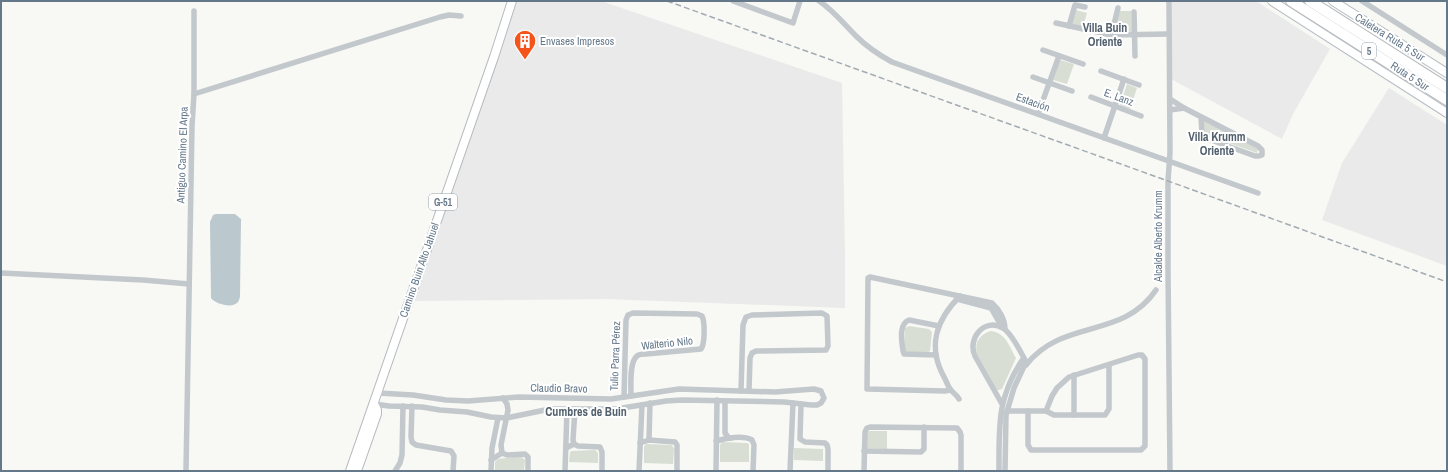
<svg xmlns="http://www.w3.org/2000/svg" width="1448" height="472" font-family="'Archivo Narrow',sans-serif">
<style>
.built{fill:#e9eae9}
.green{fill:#d8ded4}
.water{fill:#bbc8ce}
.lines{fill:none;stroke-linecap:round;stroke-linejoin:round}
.secondary-casing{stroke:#b7bdc3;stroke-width:10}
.primary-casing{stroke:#b6bbc0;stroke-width:10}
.highway-casing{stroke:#b6babe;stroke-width:12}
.street{stroke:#c3c8cc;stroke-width:5.5}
.secondary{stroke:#fff;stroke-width:8}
.primary{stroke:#fff;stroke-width:8}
.highway{stroke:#fff;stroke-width:10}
.rail{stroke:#a3abb2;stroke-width:1.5;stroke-dasharray:6 3;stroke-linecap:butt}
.labels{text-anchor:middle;stroke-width:4;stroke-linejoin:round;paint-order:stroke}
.shield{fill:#fff;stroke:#92a0ad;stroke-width:1}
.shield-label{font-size:10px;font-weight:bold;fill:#64788a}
.street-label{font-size:11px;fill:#64788a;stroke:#fff}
.poi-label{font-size:11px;fill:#64788a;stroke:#fff;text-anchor:start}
.neighbourhood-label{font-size:12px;font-weight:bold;fill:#53616e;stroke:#fff}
</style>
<rect width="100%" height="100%" fill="#f8f9f5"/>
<g class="built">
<polygon points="517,1 601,1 842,83 845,256 845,308 607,299 414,301"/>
<polygon points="1172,1 1256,1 1330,49 1293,114 1282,139 1171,79"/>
<polygon points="1389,88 1447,125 1447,266 1322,220 1342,163"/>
</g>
<g class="green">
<polygon points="1076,10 1087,13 1083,27 1072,24"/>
<polygon points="1120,11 1131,11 1132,32 1114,31"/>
<polygon points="1060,60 1074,64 1067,84 1053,80"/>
<polygon points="1127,84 1137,88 1130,109 1120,105"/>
<polygon points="1204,121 1258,149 1257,153 1204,134"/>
<polygon points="909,326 929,329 932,332 930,351 927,353 906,353 904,350 905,328"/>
<path d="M991 331C1006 333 1009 346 1016 358L1002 389 999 390H997L977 354C974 342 980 334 991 331Z"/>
<polygon points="869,431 887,431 887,449 866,448 867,434"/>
<polygon points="722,442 748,443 749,445 749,462 720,462 720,445"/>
<polygon points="646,444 672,445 674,449 673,464 644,463 644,447"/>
<polygon points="794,448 823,449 823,461 794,460"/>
<polygon points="595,450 598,453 598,463 569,462 570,453 571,451"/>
<polygon points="521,456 525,460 524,471 495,471 495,462 498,459"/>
</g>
<path class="water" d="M216 214H235L241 219 240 296C240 297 239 301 238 302 233 309 215 304 211 298L210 222 213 215Z"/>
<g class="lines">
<g class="secondary-casing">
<g id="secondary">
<polyline points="1272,1 1447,113"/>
<polyline points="1333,1 1447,73"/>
</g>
</g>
<g class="primary-casing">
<g id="primary">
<polyline points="350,471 494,57 512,1"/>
<polyline points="357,471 377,414 377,410 374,404"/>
</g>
</g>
<g class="highway-casing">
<g id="highway">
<polyline points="1291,1 1447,100"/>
<polyline points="1310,1 1447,88"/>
</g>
</g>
<g class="street">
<polyline points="733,1 793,23 800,1"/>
<path d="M819 1C833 10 844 24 856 36 867 47 879 55 892 62L1258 193"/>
<polyline points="1169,1 1170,153 1168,181 1168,269 1170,471"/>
<polyline points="1362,1 1447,55"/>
<polyline points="1134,12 1135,56"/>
<polyline points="1056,23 1111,35 1169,34"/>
<polyline points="1069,26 1075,5 1085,7"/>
<polyline points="1109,45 1118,8"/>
<polyline points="1043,50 1083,64"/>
<polyline points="1101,71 1139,85"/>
<polyline points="1033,77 1072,91"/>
<polyline points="194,94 440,17 449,15 461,16"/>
<polyline points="1091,97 1141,116"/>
<polyline points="1170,99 1184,108 1258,146 1262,150 1262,155 1259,156 1255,156 1203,137 1202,134 1201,117"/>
<polyline points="1170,110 1184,108"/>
<polyline points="1038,114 1059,56"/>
<polyline points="1104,138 1124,79"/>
<polyline points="1,273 143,280 189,284"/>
<polyline points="957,299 991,308 999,322 1000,326"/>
<path d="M936 355 904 354 903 351C902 342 898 324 909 320L939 326"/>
<path d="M1026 365C1063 318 1122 340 1156 290"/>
<polyline points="1074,375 1074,415"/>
<path d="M950 390 945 391 867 389 868 278 870 277 992 303C999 309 1005 320 1005 329"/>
<polyline points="741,391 743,325 746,317 752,315 822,313 827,316 828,346 826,350 756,351 752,353 750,358 749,391"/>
<path d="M624 397 626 320 628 315 633 313 697 314 702 316C705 322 705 344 701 349L646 354C643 354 639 354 637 356 629 362 631 387 631 396"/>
<path d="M959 399C957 395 953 393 951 390 948 387 946 380 944 377 927 346 936 320 960 296"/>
<polyline points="725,401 725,433 728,437 731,438"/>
<polyline points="374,404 389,406 422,407 440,410 467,412 491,417 506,418 550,409 616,409 666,401 682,400 784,402 811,405 817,405 821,403 824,398 821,391 814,389 775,392 679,389 611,399 519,397 468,401 446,400 413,395 378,393"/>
<polyline points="801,404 800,439 805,442 825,443 827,445 828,449 828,471"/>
<path d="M1002 404 975 356C967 339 984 317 1003 328 1011 333 1022 354 1026 362L1014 388 1006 415 1005 471"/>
<polyline points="412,406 411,437 412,442 416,445 451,451 454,456 453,471"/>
<polyline points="1007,411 1046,411 1054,415 1105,415 1109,409 1109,365"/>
<polyline points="1028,411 1028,445 1031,450 1141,450 1145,446 1145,359 1142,355 1138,355 1069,377 1057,388 1052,396 1046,411"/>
<polyline points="649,440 650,403"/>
<path d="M716 441C726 438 743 435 752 440L754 445 753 471"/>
<polyline points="640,443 649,440 675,442 677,445 677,471"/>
<polyline points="574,444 573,440 575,409"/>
<polyline points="566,448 574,444 578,446 600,447 602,452 602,471"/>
<polyline points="864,451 921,452 924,449 924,427"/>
<polyline points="502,453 501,445 508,410 507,404 503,398"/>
<polyline points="491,460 502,453 507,455 525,454 528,457 528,471"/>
<polyline points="186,471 192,126 194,94 194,11"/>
<polyline points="395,471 400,463 402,455 403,406"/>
<polyline points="491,471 492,448 498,418"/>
<polyline points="565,471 567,409"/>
<polyline points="639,471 642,405"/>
<polyline points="716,471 717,400"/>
<polyline points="790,471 793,403"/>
<polyline points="864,471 865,432 867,428 870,427 957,428 960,432 961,435 961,471"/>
<path d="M999 471C999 426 997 397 1023 359"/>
</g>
<use href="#secondary" class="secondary"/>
<use href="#primary" class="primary"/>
<use href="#highway" class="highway"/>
<polyline class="rail" points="667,1 1168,181 1447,282"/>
</g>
<defs>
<g id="building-pin" transform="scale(1.15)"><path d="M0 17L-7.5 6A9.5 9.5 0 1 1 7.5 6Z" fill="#f4541a" stroke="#fff"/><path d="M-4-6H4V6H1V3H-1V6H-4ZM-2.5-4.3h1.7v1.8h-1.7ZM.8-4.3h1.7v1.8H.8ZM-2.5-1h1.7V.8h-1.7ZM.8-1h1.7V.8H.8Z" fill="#fff"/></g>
</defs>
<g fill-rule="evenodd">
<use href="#building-pin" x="525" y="41"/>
</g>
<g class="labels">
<g class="shield">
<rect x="1362" y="43" width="14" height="16" rx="3"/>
<rect x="429" y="194" width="28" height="16" rx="3"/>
</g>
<g class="shield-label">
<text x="1369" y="55">5</text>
<text x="443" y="206">G-51</text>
</g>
<g class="street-label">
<text transform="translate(1390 37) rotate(32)" y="4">Caletera Ruta 5 Sur</text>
<text transform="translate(1410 76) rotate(33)" y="4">Ruta 5 Sur</text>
<text transform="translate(1119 97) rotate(20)" y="4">E. Lanz</text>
<text transform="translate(1033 102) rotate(20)" y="4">Estación</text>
<text transform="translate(182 155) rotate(-88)" y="4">Antiguo Camino El Arpa</text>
<text transform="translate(1158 236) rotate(-90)" y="4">Alcalde Alberto Krumm</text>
<text transform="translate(419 270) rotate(-71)" y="4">Camino Buin Alto Jahuel</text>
<text transform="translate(667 343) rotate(-6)" y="4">Walterio Nilo</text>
<text transform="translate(615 356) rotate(-88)" y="4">Tulio Parra Pérez</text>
<text transform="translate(559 388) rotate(1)" y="4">Claudio Bravo</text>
</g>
<g class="poi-label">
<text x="540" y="45">Envases Impresos</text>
</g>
<g class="neighbourhood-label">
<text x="1105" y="32">Villa Buin<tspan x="1105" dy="14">Oriente</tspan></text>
<text x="1217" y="141">Villa Krumm<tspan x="1217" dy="14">Oriente</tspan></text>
<text x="586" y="416">Cumbres de Buin</text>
</g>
</g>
<rect width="1448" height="472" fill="none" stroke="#64788a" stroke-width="4"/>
</svg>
